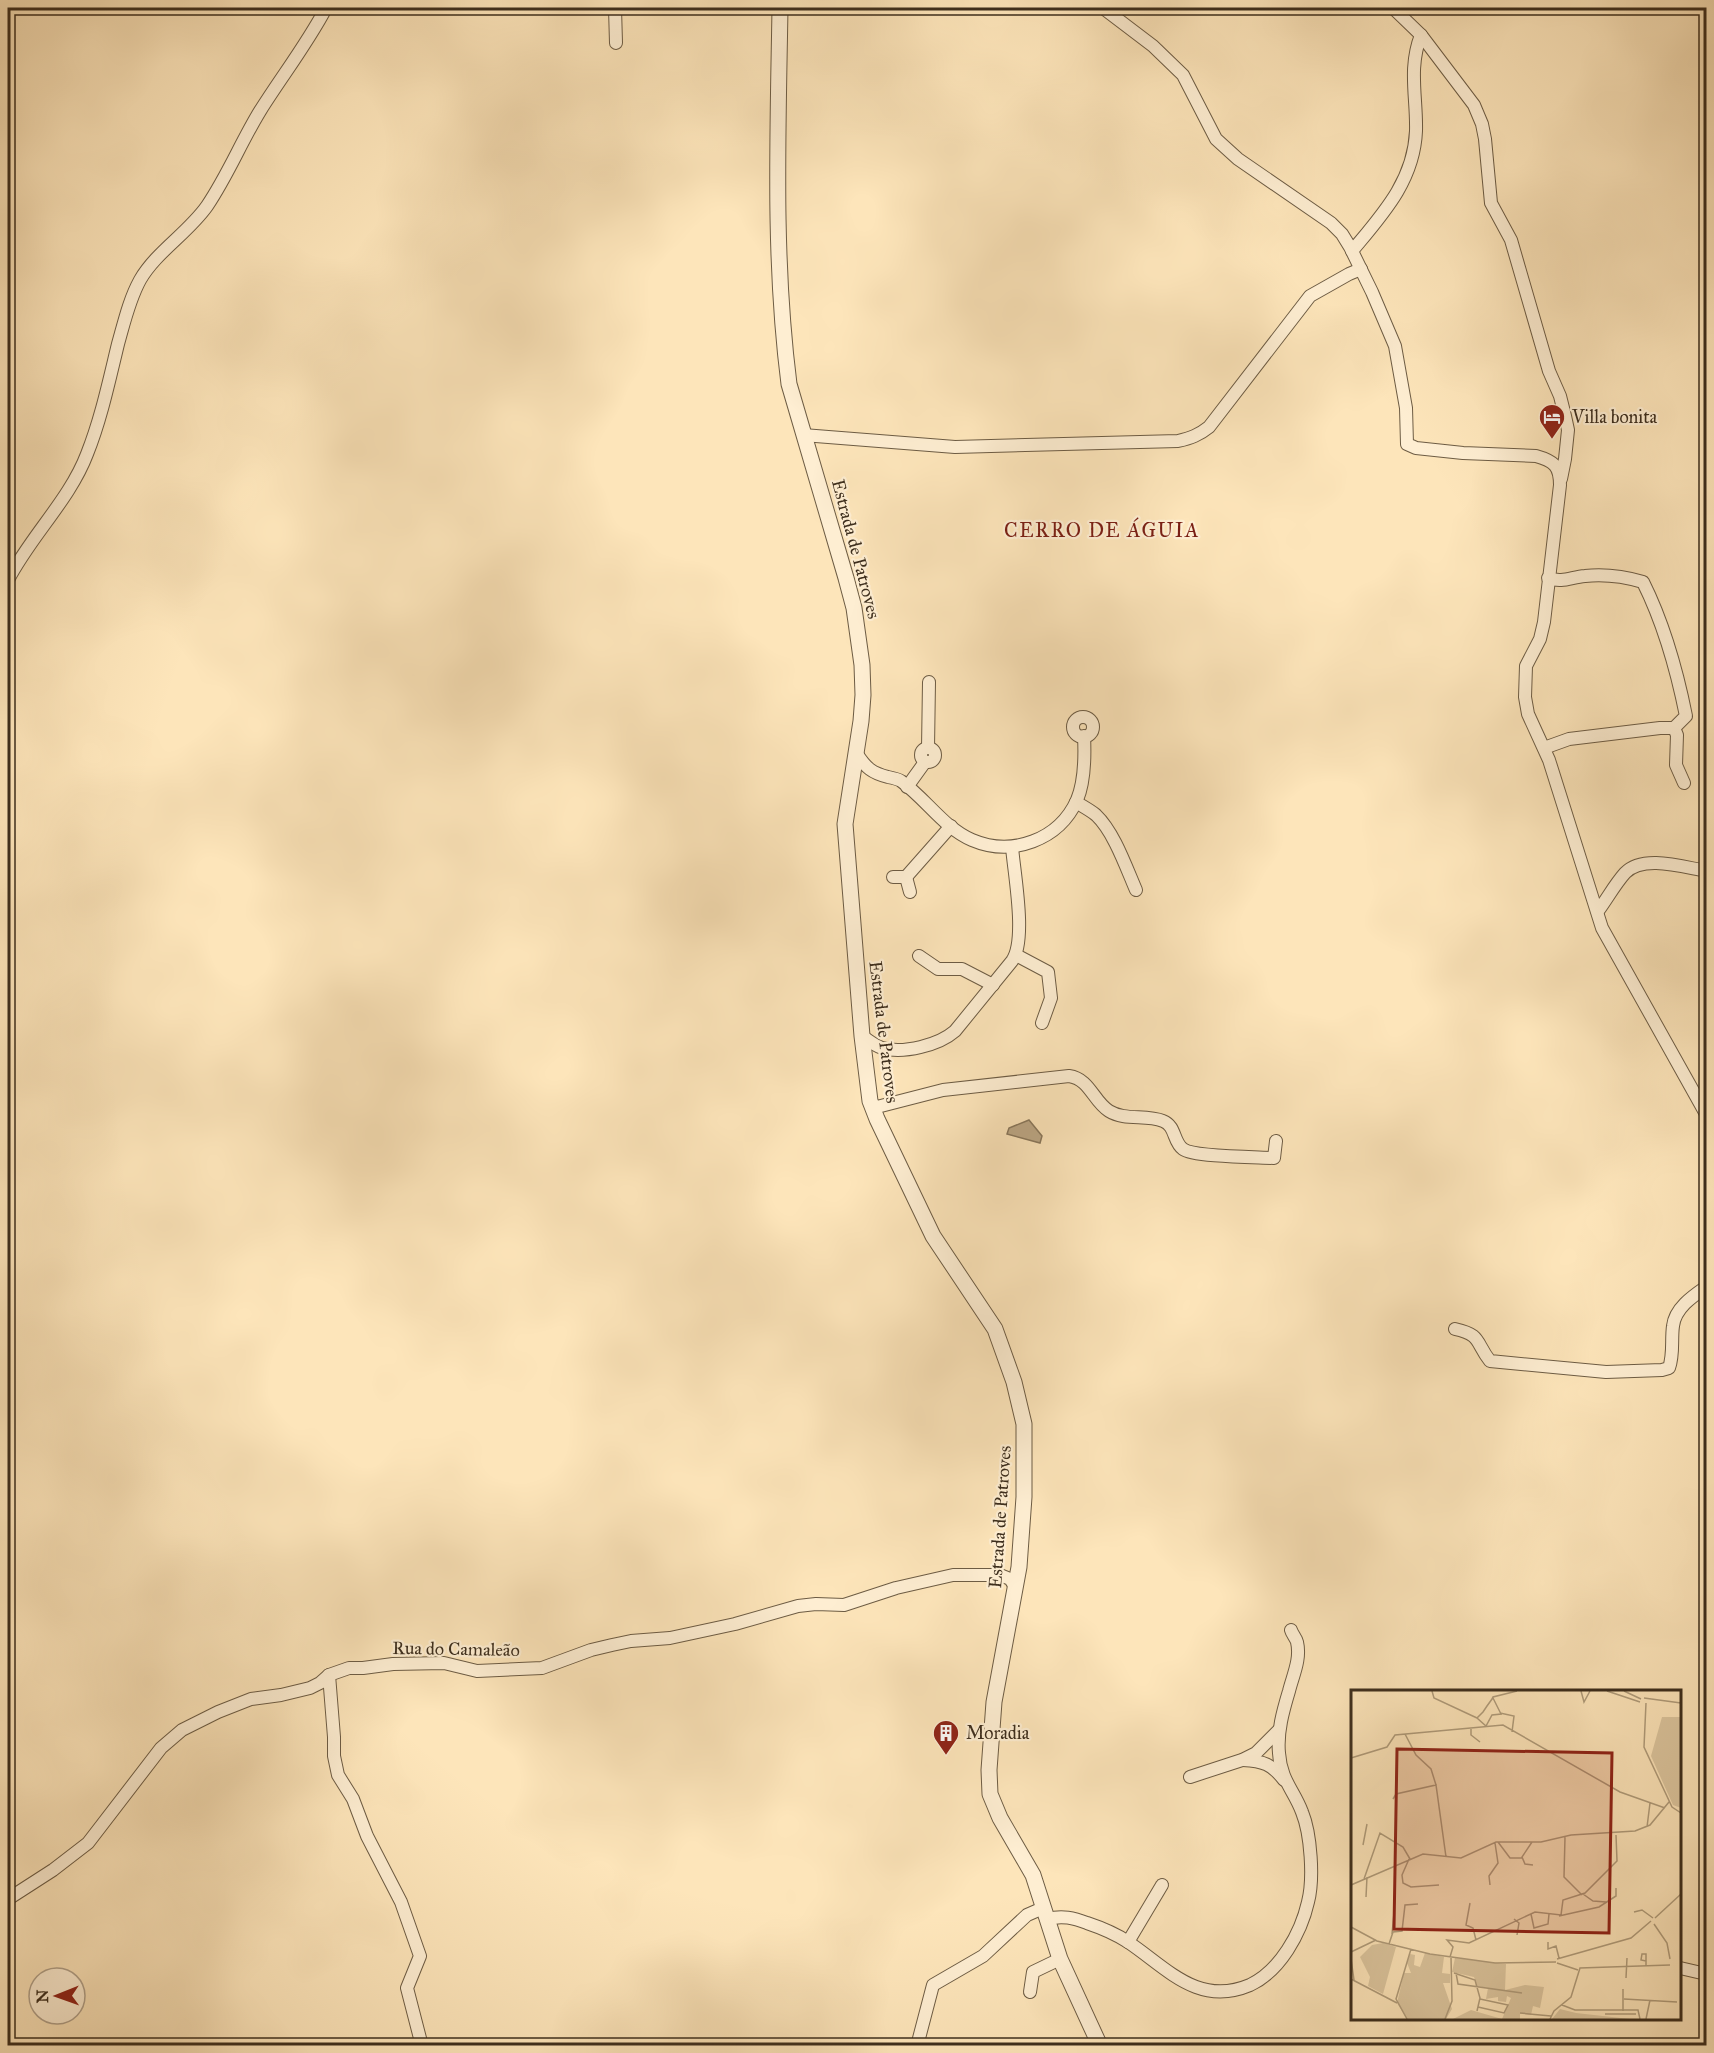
<svg xmlns="http://www.w3.org/2000/svg" width="1714" height="2053" font-family="'IM FELL Great Primer',serif">
<style>
.water{fill:#bca785;stroke:#89775b;stroke-width:1.5}
.lines{fill:none;stroke-linecap:round;stroke-linejoin:round}
.minor-casing{stroke:#6d5c44;stroke-width:14}
.tertiary-casing{stroke:#6d5c44;stroke-width:17}
.minor{stroke:#feeed2;stroke-width:12}
.tertiary{stroke:#feeed2;stroke-width:15}
.labels{text-anchor:middle;stroke-width:4.5;stroke-linejoin:round;paint-order:stroke}
.poi-label{font-size:18px;fill:#3d2e1d;stroke:#feeed2;text-anchor:start}
.street-label{font-size:18px;fill:#3d2e1d;stroke:#feeed2}
.neighbourhood-label{font-size:20px;letter-spacing:1.5px;fill:#7a1f14;stroke:#feeed2}
.inset-road{fill:none;stroke:#b09c7b;stroke-width:1.5}
.view{fill:#8f2418;fill-opacity:0.15;stroke:#8f2418;stroke-width:3}
.inset-edge{fill:none;stroke:#3d2e1d;stroke-width:3}
</style>
<rect width="100%" height="100%" fill="#fde5ba"/>
<filter id="stains"><feTurbulence type="fractalNoise" baseFrequency=".00333" numOctaves="4"/><feColorMatrix values="0 0 0 0 .2 0 0 0 0 .09 0 0 0 0 .02 0 0 0 .5 -.17"/></filter>
<radialGradient id="worn" r=".72"><stop offset=".6" stop-color="#630" stop-opacity="0"/><stop offset="1" stop-color="#630" stop-opacity=".3"/></radialGradient>
<polygon class="water" points="1029,1120 1042,1136 1040,1143 1007,1134 1009,1128"/>
<g class="lines">
<g class="minor-casing">
<g id="minor">
<polyline points="615,8 616,43"/>
<path d="M1103 8 1153 46 1183 75 1216 139 1238 159 1331 223 1342 234 1350 247 1372 292 1395 346 1406 408 1407 444 1416 448 1463 453 1536 456C1554 461 1560 466 1560 485L1544 622 1540 639 1526 666 1525 697 1528 714 1549 760 1602 928 1706 1114"/>
<polyline points="1393,8 1421,35 1474,105 1482,124 1485,139 1491,203 1511,240 1549,371 1560,396 1565,416 1568,430 1565,459 1561,479"/>
<path d="M1352 251C1382 215 1414 181 1416 131 1417 98 1408 68 1421 35"/>
<path d="M803 435 955 447 1178 441C1191 438 1199 435 1209 427L1310 296 1349 274 1361 269"/>
<path d="M8 580C30 537 70 499 87 454 101 419 109 381 118 344 124 323 129 300 140 280 156 252 188 233 207 206 228 175 241 142 260 111 282 76 307 44 326 8"/>
<circle cx="1083" cy="727" r="10"/>
<polyline points="1674,728 1677,735 1676,765 1684,783"/>
<circle cx="928" cy="755" r="7"/>
<polyline points="928,748 929,682"/>
<path d="M1544 748 1569 739 1660 728H1674L1686 716C1677 671 1664 624 1643 582 1626 577 1604 574 1585 576 1571 577 1563 583 1548 578"/>
<path d="M857 754C866 768 872 773 888 777 893 778 898 779 901 781 926 799 944 828 972 840 1012 857 1059 840 1077 800 1085 781 1085 756 1084 736"/>
<polyline points="907,787 925,762"/>
<path d="M1076 802C1082 806 1090 810 1096 815 1114 832 1126 867 1136 890"/>
<polyline points="893,877 906,877 951,826"/>
<polyline points="906,877 910,892"/>
<path d="M1598 911C1607 899 1615 884 1625 873 1643 854 1683 867 1706 871"/>
<polyline points="1016,955 1048,972 1051,998 1042,1023"/>
<polyline points="919,956 938,969 962,969 993,985"/>
<path d="M862 1036C868 1040 875 1046 882 1048 904 1054 939 1045 955 1031L1012 961C1027 940 1014 873 1012 847"/>
<path d="M873 1108 943 1090 1069 1076C1090 1079 1093 1101 1109 1111 1125 1121 1146 1114 1163 1121 1176 1126 1173 1142 1183 1149 1193 1157 1258 1157 1274 1158L1276 1141"/>
<path d="M1455 1329C1482 1335 1475 1342 1490 1361L1606 1372 1662 1370 1669 1368C1674 1354 1671 1340 1673 1326 1675 1308 1693 1296 1706 1287"/>
<path d="M1243 1760C1263 1761 1272 1764 1284 1780"/>
<polyline points="1190,1777 1242,1760 1256,1753 1279,1730"/>
<polyline points="8,1899 53,1870 88,1843 161,1748 182,1730 218,1712 251,1699 281,1695 310,1688 320,1683 329,1675"/>
<path d="M1048 1919C1062 1915 1074 1918 1087 1923 1102 1928 1116 1934 1128 1942 1167 1968 1198 2007 1250 1985 1280 1971 1301 1933 1308 1902 1314 1879 1311 1834 1302 1812 1294 1790 1281 1781 1279 1753 1277 1732 1283 1711 1289 1691 1293 1675 1301 1659 1297 1642 1296 1638 1292 1634 1291 1630"/>
<polyline points="1128,1942 1162,1885"/>
<polyline points="1680,1968 1706,1974"/>
<polyline points="1030,1992 1033,1972 1060,1959"/>
<polyline points="422,2046 407,1988 420,1956 401,1902 367,1836 353,1799 338,1775 334,1756 334,1737 329,1675 349,1668 363,1668 393,1664 444,1663 477,1671 542,1668 591,1650 612,1645 631,1641 670,1638 735,1624 798,1606 816,1604 844,1605 896,1588 953,1575 1000,1575 1010,1579 1016,1588"/>
<polyline points="917,2046 933,1985 983,1956 1027,1915 1043,1908"/>
</g>
</g>
<g class="tertiary-casing">
<path id="tertiary" d="M780 8C778 133 773 259 789 384L846 578 854 608 862 665 863 695 861 721 845 824 862 1036 870 1101 877 1119 933 1236 995 1329 1014 1382 1024 1424V1497L1019 1567 994 1702 989 1770 990 1794 1000 1818 1033 1875 1060 1959 1100 2046"/>
</g>
<use href="#minor" class="minor"/>
<use href="#tertiary" class="tertiary"/>
</g>
<defs>
<g id="hotel-pin" transform="scale(1.35)"><path d="M0 17L-7.5 6A9.5 9.5 0 1 1 7.5 6Z" fill="#8f2418" stroke="#feeed2"/><path d="M-6-4.5h1.5V1H6V5H4.5V3h-9V5H-6ZM-4 0a1.8 1.8 0 1 1 3.6 0ZM.5 0V-2.5h3Q6-2.5 6 0Z" fill="#fff"/></g>
<g id="building-pin" transform="scale(1.35)"><path d="M0 17L-7.5 6A9.5 9.5 0 1 1 7.5 6Z" fill="#8f2418" stroke="#feeed2"/><path d="M-4-6H4V6H1V3H-1V6H-4ZM-2.5-4.3h1.7v1.8h-1.7ZM.8-4.3h1.7v1.8H.8ZM-2.5-1h1.7V.8h-1.7ZM.8-1h1.7V.8H.8Z" fill="#fff"/></g>
</defs>
<g fill-rule="evenodd">
<use href="#hotel-pin" x="1552" y="417"/>
<use href="#building-pin" x="946" y="1733"/>
</g>
<g class="labels">
<g class="poi-label">
<text x="1572" y="423">Villa bonita</text>
<text x="966" y="1739">Moradia</text>
</g>
<g class="street-label">
<text transform="translate(856 549) rotate(75)" y="6">Estrada de Patroves</text>
<text transform="translate(884 1032) rotate(83)" y="6">Estrada de Patroves</text>
<text transform="translate(1000 1517) rotate(-86)" y="6">Estrada de Patroves</text>
<text transform="translate(456 1649) rotate(1)" y="6">Rua do Camaleão</text>
</g>
<g class="neighbourhood-label">
<text x="1102" y="537">CERRO DE ÁGUIA</text>
</g>
</g>
<g transform="translate(1351 1690)">
<rect width="330" height="330" fill="#fde5ba"/>
<path d="M311 27H330V118L322 115 300 66ZM32 253 45 257 32 304 17 296 19 287 9 267 21 255ZM74 263 93 267 91 283 99 284V293H92L101 319 95 329H56L46 313 53 283H60L56 273 59 264 64 265 63 275 69 277ZM104 268 155 274 154 300 174 295 193 297 189 318 182 316 180 325 169 323V329H102L120 320 151 329 160 308 156 306 155 312 147 311V307L135 309 137 298 126 296 123 287 101 282ZM209 319 225 323 279 329H201Z" fill="#dcc69f"/>
<path class="inset-road" d="M81 1 83 8 126 28M230 1 233 12 239 1M256 1 289 12M273 1 290 9M142 8 150 24 141 25 135 36 126 28 132 22 136 16 141 9 142 7 166 1M293 8 330 13M295 13 293 57 321 117 330 123M149 23 163 26 161 42M120 38V45L129 52M54 44 65 65 80 79 85 95M0 68 36 57 44 45 152 35 269 102 314 118M42 109 45 104 85 95 95 167M296 137 299 113M214 147 213 187 231 205M147 152 159 168H171M181 152 171 167 174 174 182 175M12 155 16 134M58 169 51 185 52 193 60 197 88 195M13 189 29 143 52 157 59 169M0 195 72 164 110 168 145 152H190L220 145 284 141 299 135 318 112M139 195 138 186 147 173 144 153M232 204 242 211 255 212M15 207 16 187M119 213 115 235 122 238 125 250M283 222 291 220 302 228M180 224 183 238 197 234 198 224M208 226 248 217 265 206V198M304 228 330 204M163 229 168 233 166 245M303 234 316 253 319 269M0 237 26 251 79 264 144 273 205 272M41 244 43 223M197 252V259L205 256 208 268M38 254 42 242 51 241 54 215 67 214M0 262 25 250M99 267 102 257 96 250 118 253 184 222 210 225 212 210 234 203 266 171 265 145M0 269 3 290M206 269 280 248 300 231M295 271 290 270 291 264H295V277M206 273 227 280M103 283 124 290 129 308 126 321M105 283 107 294 171 303M275 288 276 268M0 289 46 313M272 299V321M273 309 326 312M211 315 224 320H287L289 329M127 317 153 323 157 315 129 309M169 323 200 326M254 324H285M56 329 45 309 60 259M94 329 101 311 100 267M199 329 203 321 220 307 229 278 319 275M295 329 299 310"/>
<path class="view" d="M46 59 261 63 258 243 43 239Z"/>
<rect width="330" height="330" class="inset-edge"/>
</g>
<rect width="1714" height="2053" fill="none" stroke="#fde5ba" stroke-width="30"/>
<rect x="9" y="9" width="1696" height="2035" fill="none" stroke="#3d2e1d" stroke-width="3"/>
<rect x="15" y="15" width="1684" height="2023" fill="none" stroke="#3d2e1d" stroke-width="1.5"/>
<g transform="translate(57 1996) rotate(269)"><circle r="28" fill="#feeed2" stroke="#b1a18a" stroke-width="1.5"/>
<path d="M0-4.5L10 22L0 15L-10 22Z" fill="#8f2418"/>
<text y="-9" font-size="16" font-weight="bold" text-anchor="middle" fill="#3d2e1d">N</text>
</g>
<rect width="100%" height="100%" filter="url(#stains)"/>
<rect width="100%" height="100%" fill="url(#worn)"/>
</svg>
